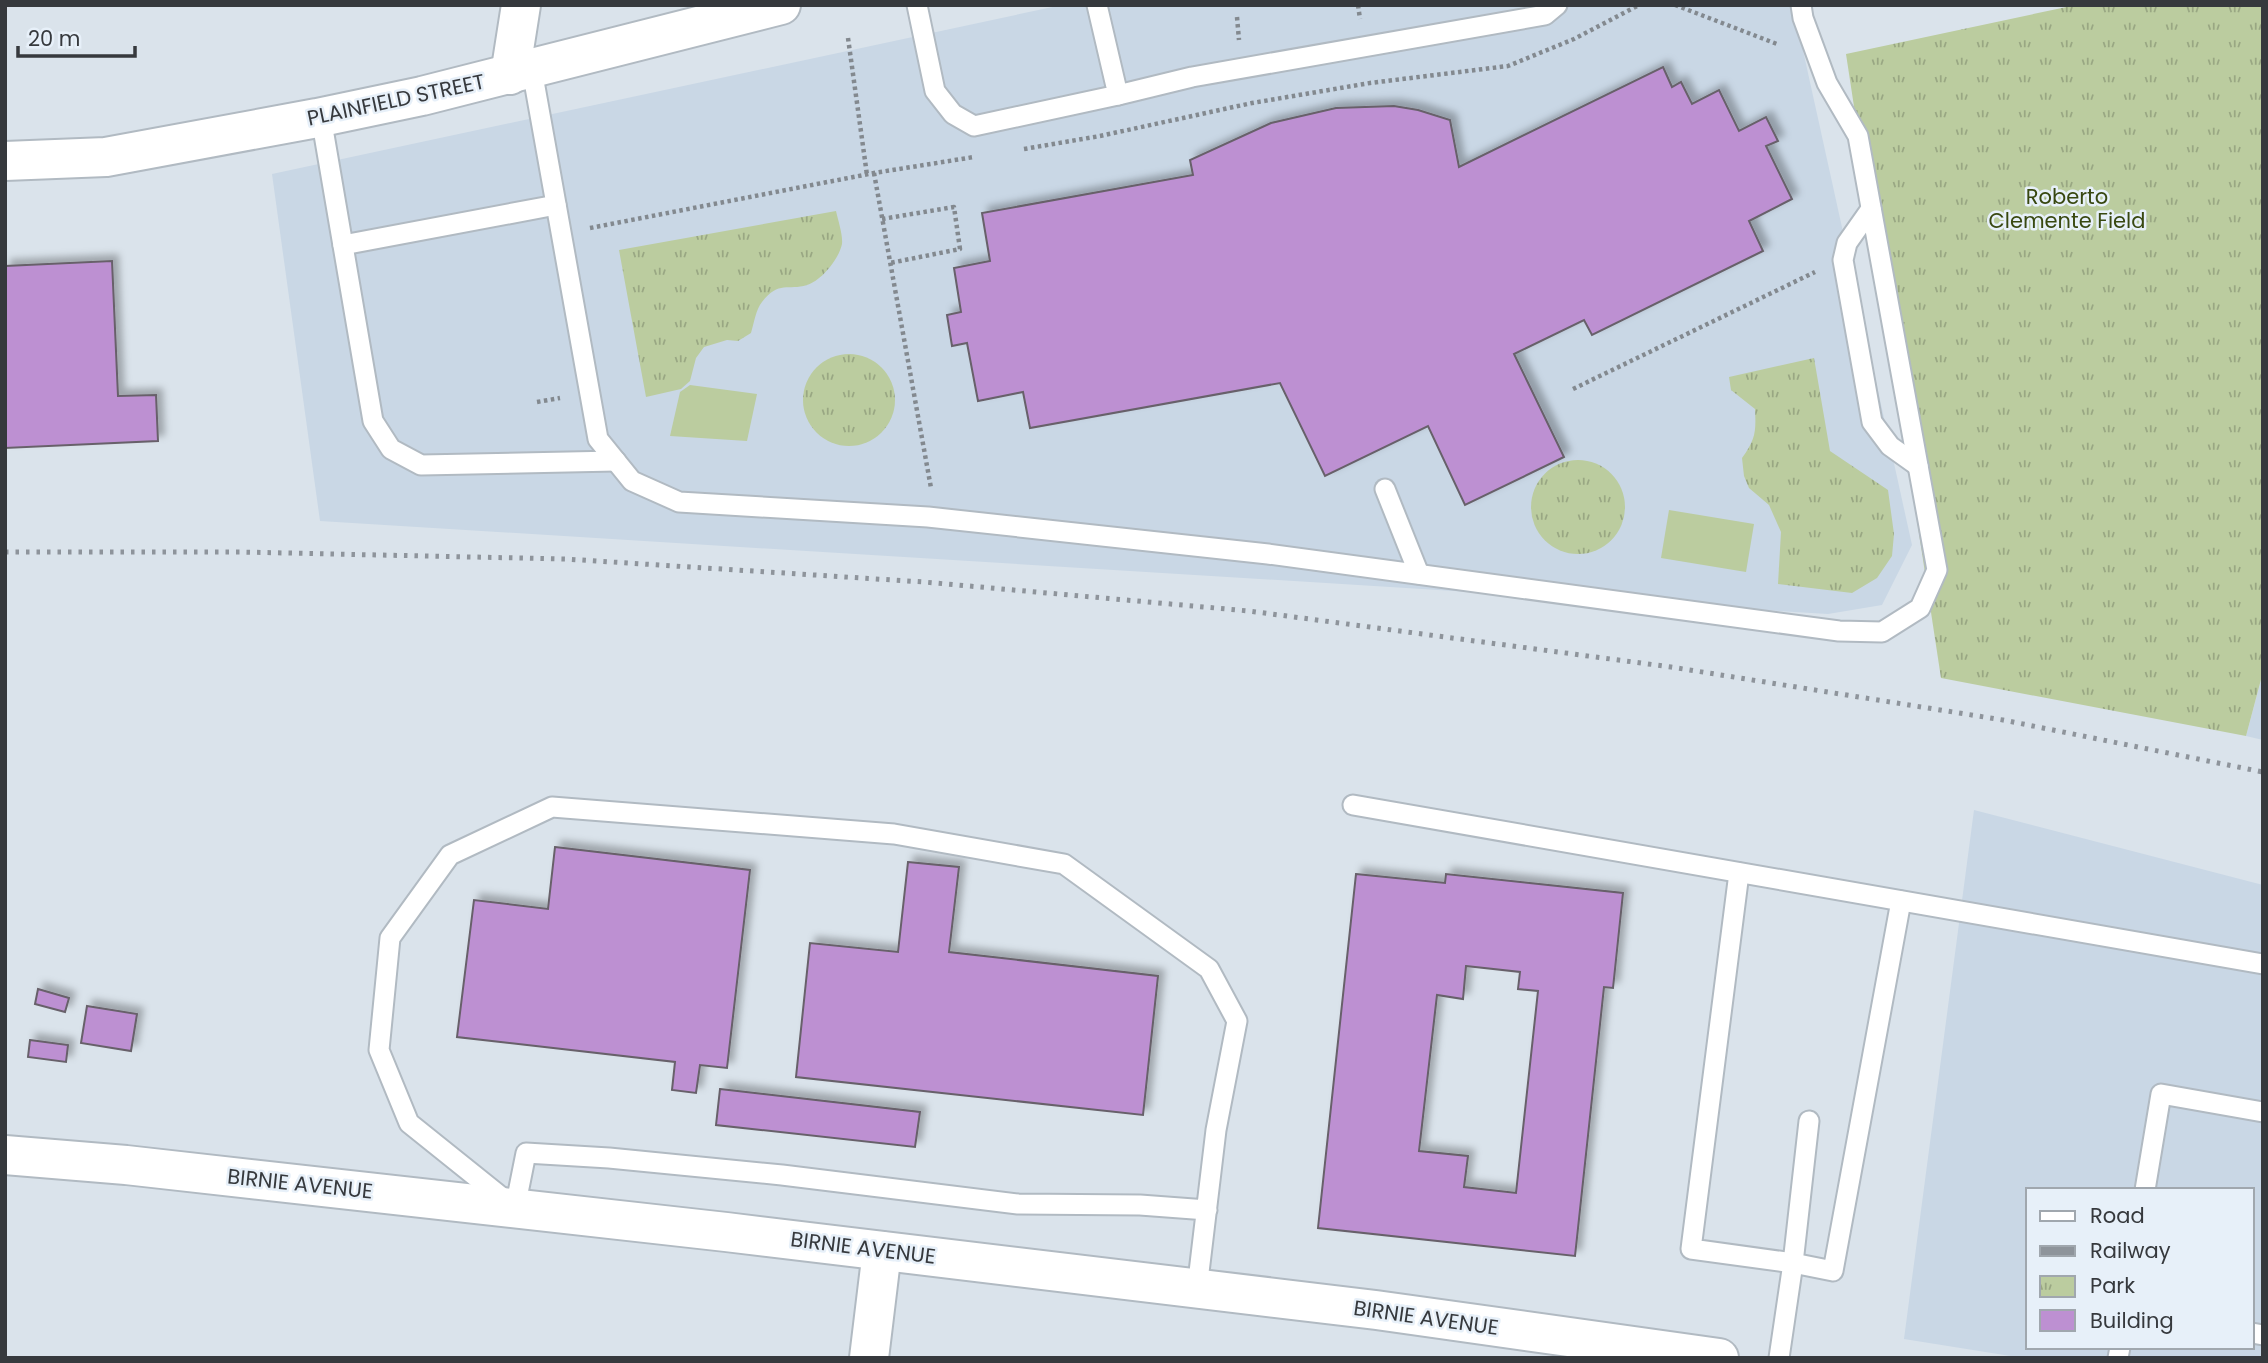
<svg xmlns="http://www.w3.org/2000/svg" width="2268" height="1363" font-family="Poppins,sans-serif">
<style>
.built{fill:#c9d7e5;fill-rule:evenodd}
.park{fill:url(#park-tufts)}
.pitch{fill:#bbcc9f}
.building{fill:#bd90d2;stroke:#67616a;stroke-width:2;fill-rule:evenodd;filter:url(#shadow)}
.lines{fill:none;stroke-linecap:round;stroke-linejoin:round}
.lane-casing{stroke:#b1bac2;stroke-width:23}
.street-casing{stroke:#b1bac2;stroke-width:42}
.secondary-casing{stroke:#b1bac2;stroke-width:42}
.primary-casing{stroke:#b1bac2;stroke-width:42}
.path{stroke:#83898f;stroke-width:4.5;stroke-dasharray:3.5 3.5;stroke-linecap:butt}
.lane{stroke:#fff;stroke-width:19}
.street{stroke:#fff;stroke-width:38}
.secondary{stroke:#fff;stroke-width:38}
.primary{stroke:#fff;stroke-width:38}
.rail{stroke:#8e949b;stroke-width:5;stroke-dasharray:3.5 7;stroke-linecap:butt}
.labels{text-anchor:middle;stroke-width:5;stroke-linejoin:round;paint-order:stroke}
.street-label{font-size:21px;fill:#36393d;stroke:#e7f0f9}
.park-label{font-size:21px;fill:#384810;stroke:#e7f0f9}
</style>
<defs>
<pattern id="park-tufts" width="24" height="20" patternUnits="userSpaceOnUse" patternTransform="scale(1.75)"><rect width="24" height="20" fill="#bbcc9f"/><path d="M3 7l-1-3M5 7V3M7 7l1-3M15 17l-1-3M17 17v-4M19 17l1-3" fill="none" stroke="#99a783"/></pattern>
<filter id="shadow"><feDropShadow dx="6" dy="-6" stdDeviation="3.5" flood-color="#0004"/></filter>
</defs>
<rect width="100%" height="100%" fill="#dae3eb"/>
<g class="built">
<polygon points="1062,5 1793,5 1912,545 1882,605 1828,614 320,521 272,174"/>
<polygon points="2263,673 2263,740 2246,736"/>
<path d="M1974 810 2263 885V1358H2023L1904 1339ZM2028 1190H2252V1347H2028Z"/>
</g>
<g class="park">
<polygon points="2076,5 2263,5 2263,672 2246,736 1941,678 1846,54"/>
<path d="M836 211C838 220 843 235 842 244 839 259 821 281 807 285 788 291 779 280 762 302 756 309 754 323 751 333L738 341 727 340 704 347 696 358 690 381 681 389 646 397 619 250Z"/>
<circle cx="849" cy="400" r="46"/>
<path d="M1814 358 1830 451 1888 490 1894 534 1892 556 1877 578 1852 593 1778 584 1781 532 1769 505 1749 488 1744 476 1742 458C1756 439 1756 431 1755 409L1731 390 1729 377Z"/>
<circle cx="1578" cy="507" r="47"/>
</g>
<g class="pitch">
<polygon points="690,385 757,394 747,441 670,436 680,392"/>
<polygon points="1669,510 1754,524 1746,572 1661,558"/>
</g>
<g class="building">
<polygon points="1663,67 1672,87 1681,82 1692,104 1719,90 1739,131 1766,117 1778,141 1766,146 1792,199 1749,221 1763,251 1592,335 1584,320 1514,354 1564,457 1465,505 1428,426 1325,476 1280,383 1030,428 1023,392 978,401 967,343 952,346 947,315 961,312 954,268 990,261 982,213 1193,175 1190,160 1271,123 1336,108 1394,106 1418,110 1450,120 1459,167"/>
<polygon points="112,261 118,396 156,395 158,441 5,448 5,266"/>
<polygon points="555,847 750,870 727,1068 700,1065 696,1093 672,1090 675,1062 457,1037 474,900 548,909"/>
<polygon points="908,862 959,867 949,952 1158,976 1143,1115 796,1077 810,943 898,952"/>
<path d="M1356 874 1445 883 1446 874 1623 893 1613 988 1604 987 1575 1256 1318 1228ZM1466 966 1520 972 1518 989 1538 991 1516 1193 1464 1187 1468 1156 1419 1151 1437 995 1463 999Z"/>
<polygon points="38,989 69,998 65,1012 35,1004"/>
<polygon points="87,1006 137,1014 131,1051 81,1043"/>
<polygon points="30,1040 68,1045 66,1062 28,1057"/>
<polygon points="720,1089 920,1112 915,1147 716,1125"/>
</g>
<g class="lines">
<g class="lane-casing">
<g id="lane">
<polyline points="917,5 935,91 953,114 974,126 1118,95 1097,5"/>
<polyline points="532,70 598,439 632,481 679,502 928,517 1268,554 1839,631 1882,632 1920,608 1937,570 1858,136 1827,83 1803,18 1801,5"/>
<polyline points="1118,95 1192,77 1545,15 1557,5"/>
<polyline points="321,117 373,421 391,449 421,465 616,461"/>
<polyline points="1871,209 1847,243 1843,260 1872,422 1890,446 1918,466"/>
<polyline points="343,245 556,205"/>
<polyline points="1385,489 1419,574"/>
<polyline points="1353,805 2263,964"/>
<polyline points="1739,873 1691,1249 1793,1263 1833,1271 1901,901"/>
<polyline points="2145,1190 2161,1094 2263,1112"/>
<polyline points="1197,1289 1216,1130 1237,1021 1209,969 1064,864 894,834 552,807 450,855 390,938 379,1050 409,1123 515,1208 526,1153 609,1158 782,1175 1018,1204 1140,1205 1207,1210"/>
<polyline points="2252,1333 2263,1335"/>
<polyline points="1779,1358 1793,1263 1809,1121"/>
<polyline points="2118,1358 2120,1347"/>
</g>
</g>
<g class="street-casing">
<polyline id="street" points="510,75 521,5"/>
</g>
<g class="secondary-casing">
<g id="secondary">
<polyline points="5,161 106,157 317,118 422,96 781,5"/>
<polyline points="869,1358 882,1251"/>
</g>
</g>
<g class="primary-casing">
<polyline id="primary" points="5,1155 126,1165 726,1232 1376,1310 1719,1358"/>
</g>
<g class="path">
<polyline points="1358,5 1360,19"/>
<polyline points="1675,5 1777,44"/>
<polyline points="1237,17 1239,40"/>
<polyline points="848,38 867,175"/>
<polyline points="1024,149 1100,136 1252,103 1370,83 1508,66 1574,39 1639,5"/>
<polyline points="874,173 931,488"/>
<polyline points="882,219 954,207 960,249 890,263"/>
<polyline points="590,228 874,173 974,157"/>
<polyline points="1573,389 1815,272"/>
<polyline points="537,402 560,398"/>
</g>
<use href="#lane" class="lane"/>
<use href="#street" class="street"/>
<use href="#secondary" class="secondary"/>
<use href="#primary" class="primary"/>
<polyline class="rail" points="5,552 240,552 565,559 924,582 1249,611 1671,667 2003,720 2263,772"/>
</g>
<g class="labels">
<g class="street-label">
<text transform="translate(396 100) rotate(-12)" y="7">PLAINFIELD STREET</text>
<text transform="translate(300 1184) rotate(6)" y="7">BIRNIE AVENUE</text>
<text transform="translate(863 1248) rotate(7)" y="7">BIRNIE AVENUE</text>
<text transform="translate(1426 1318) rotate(8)" y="7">BIRNIE AVENUE</text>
</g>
<g class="park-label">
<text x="2067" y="204">Roberto<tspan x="2067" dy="24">Clemente Field</tspan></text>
</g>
</g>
<rect width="2268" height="1363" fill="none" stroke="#36393d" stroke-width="14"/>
<rect x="2026" y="1188" width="228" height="161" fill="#e7f0f9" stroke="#a0a7ae" stroke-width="2"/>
<rect x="2040" y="1211" width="35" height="10" fill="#ffffff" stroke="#a0a7ae" stroke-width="2"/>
<text x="2090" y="1223" font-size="21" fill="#36393d">Road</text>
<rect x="2040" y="1246" width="35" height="10" fill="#8e949b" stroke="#a0a7ae" stroke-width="2"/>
<text x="2090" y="1258" font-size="21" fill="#36393d">Railway</text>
<rect x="2040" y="1276" width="35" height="21" fill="url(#park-tufts)" stroke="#a0a7ae" stroke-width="2"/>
<text x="2090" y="1293" font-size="21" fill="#36393d">Park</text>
<rect x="2040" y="1310" width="35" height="21" fill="#bd90d2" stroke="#a0a7ae" stroke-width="2"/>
<text x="2090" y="1328" font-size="21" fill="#36393d">Building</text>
<path d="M18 46v10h117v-10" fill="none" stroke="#36393d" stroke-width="3.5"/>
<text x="28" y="46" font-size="21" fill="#36393d" stroke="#e7f0f9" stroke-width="5" paint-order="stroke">20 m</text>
</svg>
